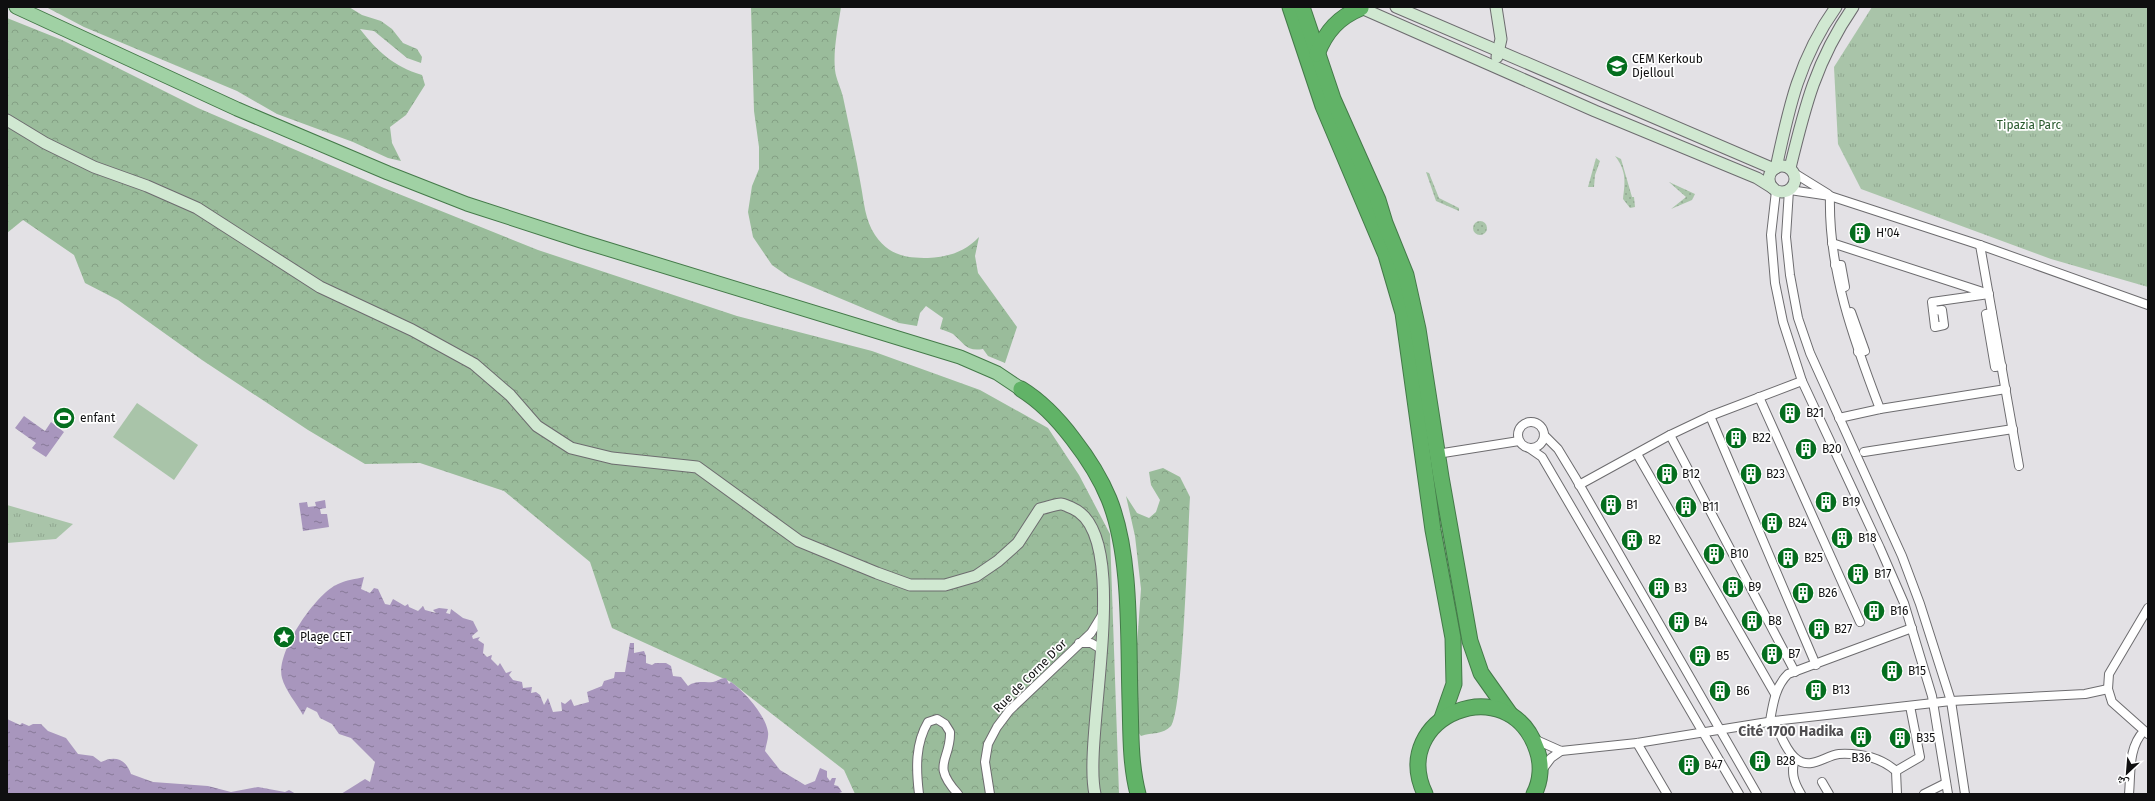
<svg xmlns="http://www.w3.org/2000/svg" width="2155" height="801" font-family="'Fira Sans','Noto Naskh Arabic',sans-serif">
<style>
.grass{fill:url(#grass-tufts)}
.forest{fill:url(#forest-crowns)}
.garden{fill:url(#garden-dots)}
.pitch{fill:#a9c4a9}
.water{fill:url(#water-ripples)}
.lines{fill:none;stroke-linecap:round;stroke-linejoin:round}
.street-casing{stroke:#6d6c6f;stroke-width:10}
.secondary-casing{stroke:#6d6c6f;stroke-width:13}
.primary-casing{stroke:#447a49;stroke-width:15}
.highway-casing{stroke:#447a49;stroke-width:17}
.street{stroke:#fff;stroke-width:8}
.secondary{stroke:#d0e8d1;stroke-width:11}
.primary{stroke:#a0d1a4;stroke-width:13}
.highway{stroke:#61b367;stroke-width:15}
.labels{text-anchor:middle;stroke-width:3.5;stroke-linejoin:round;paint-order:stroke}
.poi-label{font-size:12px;fill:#0f0f10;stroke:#fff;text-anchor:start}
.park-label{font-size:12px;fill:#28592c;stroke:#fff}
.street-label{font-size:12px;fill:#0f0f10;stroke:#fff}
.quarter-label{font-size:14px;font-weight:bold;fill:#4f4d50;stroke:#fff}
</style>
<defs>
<pattern id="grass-tufts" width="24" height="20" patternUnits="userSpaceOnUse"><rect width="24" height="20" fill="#a9c4a9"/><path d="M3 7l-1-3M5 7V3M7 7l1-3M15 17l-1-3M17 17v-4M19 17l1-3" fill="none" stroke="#90a790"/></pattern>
<pattern id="forest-crowns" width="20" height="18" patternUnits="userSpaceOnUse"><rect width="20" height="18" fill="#9abc9b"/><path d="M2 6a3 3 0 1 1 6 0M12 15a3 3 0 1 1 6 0" fill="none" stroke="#84a084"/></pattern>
<pattern id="garden-dots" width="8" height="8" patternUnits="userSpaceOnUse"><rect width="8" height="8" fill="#a9c4a9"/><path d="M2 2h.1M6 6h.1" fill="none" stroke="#90a790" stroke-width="1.8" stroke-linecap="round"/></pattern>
<pattern id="water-ripples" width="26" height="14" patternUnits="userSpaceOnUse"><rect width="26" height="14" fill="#a896bd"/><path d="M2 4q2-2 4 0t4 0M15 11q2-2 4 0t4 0" fill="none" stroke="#877998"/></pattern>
</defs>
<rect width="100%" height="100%" fill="#e3e1e5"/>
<g class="grass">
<polygon points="1872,7 2148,7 2148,287 2051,259 1861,189 1838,144 1834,67"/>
<polygon points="7,505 73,524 56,539 7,543"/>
</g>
<g class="forest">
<path d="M46 7H349L362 15 381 21 392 29 403 43 417 49 422 57 421 63 407 58 374 31 360 29C378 52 393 66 422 75L425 85 406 115 390 127 392 143 401 161 388 158 353 142 277 114 237 91 84 27Z"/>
<path d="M751 7H841C838 27 833 50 835 70 836 79 841 88 843 97 849 126 856 156 861 186 864 202 865 220 875 235 889 255 904 258 928 258 948 257 965 252 979 237L975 256 978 273 1017 327 1005 363 988 356 983 349C966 352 964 343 953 334 949 332 944 330 940 329L943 318 926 306 920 313 917 326 899 323 789 277 772 265 753 237 748 212 752 186 759 169V147L754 111Z"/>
<polygon points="7,18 62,40 198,108 384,188 538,250 737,316 872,351 980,390 1048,428 1079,475 1110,534 1119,794 855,794 844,770 731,682 612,628 590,562 504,491 420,463 365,464 308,430 202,360 118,300 85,283 74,255 23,220 7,233"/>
<path d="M1163 468 1180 477 1190 497C1188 528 1183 712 1171 726 1163 735 1152 732 1141 736L1135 728 1138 709 1136 659 1141 589 1135 536 1126 496 1137 513 1149 518 1156 512 1160 500 1151 485 1149 472Z"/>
</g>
<g class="garden">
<path d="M1615 156 1621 159 1632 197H1634L1635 207 1630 208 1623 199C1625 183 1627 171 1615 156Z"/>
<polygon points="1596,158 1600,161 1595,175 1594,187 1588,187"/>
<polygon points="1426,172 1429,173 1439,198 1459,208 1459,211 1436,201"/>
<polygon points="1669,182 1695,194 1692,200 1671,209 1686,197"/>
<circle cx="1480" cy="228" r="7"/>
</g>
<polygon class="pitch" points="137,403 198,445 174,480 113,437"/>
<g class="water">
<polygon points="59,411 72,420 68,426 55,417"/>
<polygon points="24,416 45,431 51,422 64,432 46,457 32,448 36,443 15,428"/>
<polygon points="325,500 326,508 320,509 321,514 327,514 329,527 303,531 299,503 307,502 308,507 316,506 315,502"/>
<path d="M364 577 361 589 370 593 374 588 378 589 385 604 390 605 393 599 405 606 408 604 409 607 418 611 423 606 425 610 436 613 433 610 439 608 448 609 446 613 450 614 451 609 463 618 473 621 478 631 472 636 473 639 480 637 478 640 484 644 483 653 487 657 492 655 491 659 498 666 500 663 506 673 512 671 509 675 513 680 522 682 523 688 532 687 531 693 536 692 540 695 544 705 548 698 553 712 562 711 561 702 565 704 571 699 574 706 589 702 587 692 602 686 604 681 614 678 615 672H625L630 643H634V653L644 651 646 656V663L652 665 655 663H666L671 666 673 676 681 677 688 686C697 680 703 683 713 682 718 681 720 678 726 678L729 684 731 682C745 692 766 716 768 732 769 737 766 745 765 751L780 770 805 785 815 781 820 768 827 771V777L830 781 832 778H836L834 785 838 786 842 792 836 794H341L365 779 370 782 375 762 351 738 339 734 332 724 320 718 317 712 307 707 303 715C297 704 285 690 282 678 275 653 316 593 338 584 346 580 356 579 364 577Z"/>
<path d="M7 719 20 725 22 723 29 726 33 724H41L48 731 66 738 78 754 93 756 101 762C115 755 126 759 131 774L153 782 208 786 231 792 258 787 285 792 289 790 296 794H7Z"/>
</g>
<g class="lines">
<g class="street-casing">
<g id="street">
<polyline points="1794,173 1828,194"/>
<polyline points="1789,190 1786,237 1790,275 1798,318 1810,353 1902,556 1920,604 1951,701 1965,794"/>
<polyline points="1790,190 1830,196 1980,245 2148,305"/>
<polyline points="1776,191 1771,235 1775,283 1783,322 1802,381 1880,548 1904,603 1932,696 1948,794"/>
<path d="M1830 196C1828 270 1854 341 1880 409"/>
<polyline points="1832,243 1989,294 1932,302 1935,327 1944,325 1942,310 1933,311"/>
<polyline points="1980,245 2019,466"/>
<polyline points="1835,265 1841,265 1845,287"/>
<polyline points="1851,312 1865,351 1858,352"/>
<polyline points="1992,313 1986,314 1995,367 2002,366"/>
<polyline points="1759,397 1860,622"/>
<polyline points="1710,416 1816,665"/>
<polyline points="1839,418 1880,409 2006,389"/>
<circle cx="1531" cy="435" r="13"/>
<polyline points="1544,435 1558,449 1575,477 1757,794"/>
<polyline points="1670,435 1795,672"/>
<polyline points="1529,448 1542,457 1739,794"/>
<polyline points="1864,452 2013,429"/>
<polyline points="1437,454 1519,441"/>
<polyline points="1637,454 1775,694"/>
<polyline points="1579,485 1670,435 1710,416 1802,381"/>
<polyline points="2148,608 2109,674 2108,689 2112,702 2148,734"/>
<polyline points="1079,643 1091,643 1101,649"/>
<path d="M1770 721C1773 704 1775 687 1788 674L1912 628"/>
<path d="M1774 721C1780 733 1785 749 1795 758 1810 771 1824 756 1839 754 1860 753 1880 757 1896 771L1897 794"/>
<polyline points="1534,739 1561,751 1637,743 1774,721 1951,701 2085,694 2108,689"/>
<polyline points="1637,743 1667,794"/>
<path d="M1795 758C1791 772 1793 781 1801 794"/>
<polyline points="1542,770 1551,758 1561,751"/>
<polyline points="1896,771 1920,757 1910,706"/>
<polyline points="1822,782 1829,794"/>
<path d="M919 794C916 769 915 744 928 722L937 719 945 724 950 732C951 761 930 763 958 794"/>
<polyline points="990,794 985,762 988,744 997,727 1009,711 1091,633 1102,615"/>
<polyline points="1924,794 1946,783"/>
<path d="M2129 794C2131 773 2128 747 2144 731"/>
</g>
</g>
<g class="secondary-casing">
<g id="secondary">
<polyline points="1359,7 1595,111 1757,178 1773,188"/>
<polyline points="1396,7 1774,169"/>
<polyline points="1496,7 1501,39 1497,57"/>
<path d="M7 120 45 143 94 167 147 186 197 208 320 287 412 330 474 364 510 395 537 426 571 448 612 458 697 467 799 541 877 573 910 585H945L976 576 998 561 1018 543 1040 509C1046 508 1055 504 1061 504 1064 504 1069 507 1072 508 1135 534 1082 737 1095 794"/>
<circle cx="1782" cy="179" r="13"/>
<path d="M1776 168C1789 107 1799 59 1836 7"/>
<path d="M1790 168C1805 106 1816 61 1853 7"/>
</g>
</g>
<g class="primary-casing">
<polyline id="primary" points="16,7 237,109 388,173 467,204 581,241 960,357 997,373 1021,389"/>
</g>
<g class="highway-casing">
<g id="highway">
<polyline points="1290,7 1323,106 1386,255 1403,313 1433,530 1453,638 1454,684 1442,718"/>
<polyline points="1302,7 1333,99 1378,200 1385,223 1406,275 1418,329 1441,477 1470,641 1481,673 1510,714"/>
<path d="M1317 54C1326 31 1339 17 1361 8"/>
<path d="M1021 389C1042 402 1058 419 1073 439 1087 457 1100 477 1109 499 1132 556 1128 639 1130 700 1131 732 1130 763 1138 794"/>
<path d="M1425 794C1388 716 1509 667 1537 750 1542 764 1541 781 1534 794"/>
</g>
</g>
<use href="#street" class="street"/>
<use href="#secondary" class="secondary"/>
<use href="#primary" class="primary"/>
<use href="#highway" class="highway"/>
</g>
<defs>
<g id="school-disc" transform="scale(1.15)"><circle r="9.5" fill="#046e1e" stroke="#fff"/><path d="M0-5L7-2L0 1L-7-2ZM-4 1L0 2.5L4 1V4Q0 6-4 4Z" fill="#fff"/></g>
<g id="building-disc" transform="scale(1.15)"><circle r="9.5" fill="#046e1e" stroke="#fff"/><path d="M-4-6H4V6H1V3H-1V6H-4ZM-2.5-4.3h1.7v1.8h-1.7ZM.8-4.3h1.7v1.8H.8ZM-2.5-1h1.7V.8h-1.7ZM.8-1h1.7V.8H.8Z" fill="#fff"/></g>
<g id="stadium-disc" transform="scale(1.15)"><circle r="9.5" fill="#046e1e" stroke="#fff"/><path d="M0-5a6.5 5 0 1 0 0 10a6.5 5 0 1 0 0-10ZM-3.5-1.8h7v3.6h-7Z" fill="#fff"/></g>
<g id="sight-disc" transform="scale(1.15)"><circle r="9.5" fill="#046e1e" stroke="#fff"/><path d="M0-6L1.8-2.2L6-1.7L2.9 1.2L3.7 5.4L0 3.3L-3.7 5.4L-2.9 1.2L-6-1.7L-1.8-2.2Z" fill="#fff"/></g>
</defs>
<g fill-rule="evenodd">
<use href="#school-disc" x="1617" y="66"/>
<use href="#building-disc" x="1860" y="233"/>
<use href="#building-disc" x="1790" y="413"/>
<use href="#stadium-disc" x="64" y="418"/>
<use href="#building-disc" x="1736" y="438"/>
<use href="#building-disc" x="1806" y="449"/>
<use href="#building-disc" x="1667" y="474"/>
<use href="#building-disc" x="1751" y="474"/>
<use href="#building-disc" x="1826" y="502"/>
<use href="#building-disc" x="1611" y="505"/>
<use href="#building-disc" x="1686" y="507"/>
<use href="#building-disc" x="1772" y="523"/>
<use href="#building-disc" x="1842" y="538"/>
<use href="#building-disc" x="1632" y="540"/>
<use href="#building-disc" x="1714" y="554"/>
<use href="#building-disc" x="1788" y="558"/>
<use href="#building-disc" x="1858" y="574"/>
<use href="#building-disc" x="1733" y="587"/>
<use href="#building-disc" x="1659" y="588"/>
<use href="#building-disc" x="1803" y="593"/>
<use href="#building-disc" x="1874" y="611"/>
<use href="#building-disc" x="1752" y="621"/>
<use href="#building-disc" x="1679" y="622"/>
<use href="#building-disc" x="1819" y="629"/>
<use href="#sight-disc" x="284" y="637"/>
<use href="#building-disc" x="1772" y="654"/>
<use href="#building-disc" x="1700" y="656"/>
<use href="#building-disc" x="1892" y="671"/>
<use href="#building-disc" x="1816" y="690"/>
<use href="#building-disc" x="1720" y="691"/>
<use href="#building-disc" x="1861" y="737"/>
<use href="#building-disc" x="1900" y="738"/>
<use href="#building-disc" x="1760" y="761"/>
<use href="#building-disc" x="1689" y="765"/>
</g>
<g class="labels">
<g class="poi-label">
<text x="1632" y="63">CEM Kerkoub<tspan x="1632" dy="14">Djelloul</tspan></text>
<text x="1876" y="237">H'04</text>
<text x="1806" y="417">B21</text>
<text x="80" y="422">enfant</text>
<text x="1752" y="442">B22</text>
<text x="1822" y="453">B20</text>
<text x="1682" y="478">B12</text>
<text x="1766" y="478">B23</text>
<text x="1842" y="506">B19</text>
<text x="1626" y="509">B1</text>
<text x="1702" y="511">B11</text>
<text x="1788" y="527">B24</text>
<text x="1858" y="542">B18</text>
<text x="1648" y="544">B2</text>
<text x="1730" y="558">B10</text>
<text x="1804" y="562">B25</text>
<text x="1874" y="578">B17</text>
<text x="1748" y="591">B9</text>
<text x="1674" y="592">B3</text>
<text x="1818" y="597">B26</text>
<text x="1890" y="615">B16</text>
<text x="1768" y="625">B8</text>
<text x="1694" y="626">B4</text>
<text x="1834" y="633">B27</text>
<text x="300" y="641">Plage CET</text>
<text x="1788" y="658">B7</text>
<text x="1716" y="660">B5</text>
<text x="1908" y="675">B15</text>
<text x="1832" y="694">B13</text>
<text x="1736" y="695">B6</text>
<text x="1916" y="742">B35</text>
<text x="1861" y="762" text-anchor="middle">B36</text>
<text x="1776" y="765">B28</text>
<text x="1704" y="769">B47</text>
</g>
<g class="park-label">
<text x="2029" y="129">Tipazia Parc</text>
</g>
<g class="street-label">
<text transform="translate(1030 676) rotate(-45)" y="4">Rue de Corne D'or</text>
</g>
<g class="quarter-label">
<text x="1791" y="736">Cité 1700 Hadika</text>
</g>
</g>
<rect width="2155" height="801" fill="none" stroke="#0f0f10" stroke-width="16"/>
<g transform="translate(2127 773) rotate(206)" stroke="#ffffff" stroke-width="3" paint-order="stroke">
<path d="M0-3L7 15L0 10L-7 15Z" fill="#0f0f10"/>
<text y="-6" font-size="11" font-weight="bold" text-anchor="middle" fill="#0f0f10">ش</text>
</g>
</svg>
